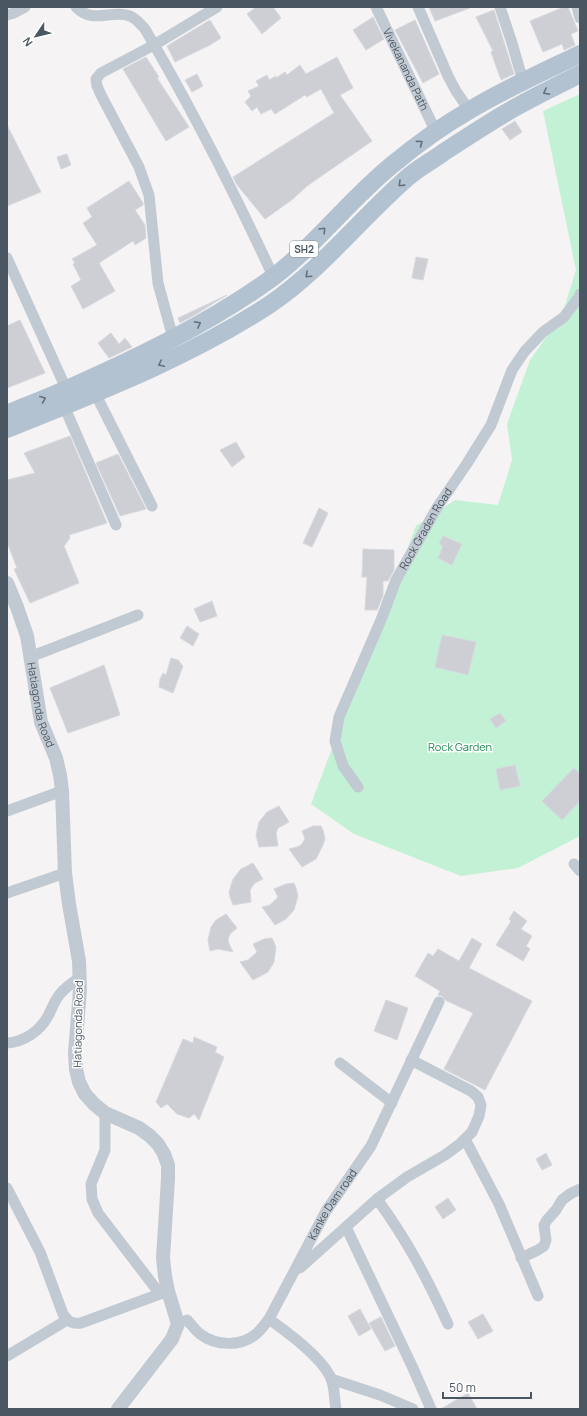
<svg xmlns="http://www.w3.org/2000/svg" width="587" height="1416" font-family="Manrope,sans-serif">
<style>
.green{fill:#c3f1d5}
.building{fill:#cdcfd5;stroke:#d7d9de}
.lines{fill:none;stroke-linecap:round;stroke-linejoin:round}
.minor{stroke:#c1cad2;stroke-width:11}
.tertiary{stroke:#c1cad2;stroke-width:14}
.primary{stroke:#b3c2d1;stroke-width:18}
.oneway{stroke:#64717d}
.labels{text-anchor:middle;stroke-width:3;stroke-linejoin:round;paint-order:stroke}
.shield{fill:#fff;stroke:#808990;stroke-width:1}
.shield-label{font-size:10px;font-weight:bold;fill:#4a5661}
.street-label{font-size:11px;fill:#4a5661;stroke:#fff}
.park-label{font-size:11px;fill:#17864f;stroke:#fff}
</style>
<rect width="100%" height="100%" fill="#f5f3f3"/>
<polygon class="green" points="580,94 580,836 518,868 461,876 354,834 311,804 416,526 455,500 498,505 512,460 507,424 530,360 562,315 576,270 543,111"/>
<g class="building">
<polygon points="256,7 273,7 281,18 262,34 247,14"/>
<polygon points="429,7 470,7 470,8 435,21"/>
<polygon points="564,7 568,7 578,31 571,34 575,45 564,50 562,44 543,52 530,21"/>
<polygon points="494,10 514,74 501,80 491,52 493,51 476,17"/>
<polygon points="373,17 384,39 366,50 353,30"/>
<polygon points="210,20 221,38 210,45 175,62 167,46"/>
<polygon points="415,20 439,74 423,83 395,30"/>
<polygon points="146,57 159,77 157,78 189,127 166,141 123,69"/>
<polygon points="337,57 353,88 340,95 372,141 307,186 293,199 265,219 237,185 233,177 334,113 321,89 307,97 305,95 275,114 271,109 261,114 257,107 252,111 245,102 251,96 248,91 259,86 256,81 267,75 269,80 276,76 276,78 285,72 287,75 300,65 306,74"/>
<polygon points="197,74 203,86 192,92 185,80"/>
<polygon points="515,121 522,132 510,140 502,129"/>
<polygon points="7,125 41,192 7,206"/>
<polygon points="67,154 71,165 61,169 57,157"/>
<polygon points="129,181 143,203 143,205 135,210 145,225 146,238 135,245 133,241 99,263 115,291 83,309 71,286 81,280 73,264 75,263 72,259 97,245 83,223 92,217 87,208"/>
<polygon points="416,257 428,259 423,280 412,278"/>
<polygon points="227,295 193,316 180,323 178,318"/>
<polygon points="20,320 45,373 7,388 7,326"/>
<polygon points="111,333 119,344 125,338 132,347 109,358 98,343"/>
<polygon points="70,436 107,523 69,535 70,538 64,546 79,583 30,603 14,569 17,568 7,542 7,480 35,473 24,453"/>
<polygon points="236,442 245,457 232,467 220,450"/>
<polygon points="118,454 146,509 120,516 96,463"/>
<polygon points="319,508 328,513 312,547 303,543"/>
<polygon points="443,536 462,544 452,565 438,558 443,546 439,544"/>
<polygon points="363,549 394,550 394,570 388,581 383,581 383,596 377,610 365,610 367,577 362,577"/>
<polygon points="212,601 217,616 200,622 194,609"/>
<polygon points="187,626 199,634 193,646 180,638"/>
<polygon points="442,635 476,642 468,675 435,667"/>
<polygon points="171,658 178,660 183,666 173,693 159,687 160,679 163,673 166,675"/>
<polygon points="104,665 120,715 68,733 50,688"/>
<polygon points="500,713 506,721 496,728 490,719"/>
<polygon points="515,765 520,786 500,790 496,769"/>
<polygon points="574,768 580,774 580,801 562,820 542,801"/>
<polygon points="279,806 289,822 278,828 276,833 278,846 259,847 256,835 259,822 267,812"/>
<polygon points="313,826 321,826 323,830 325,839 323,845 316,859 302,867 289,849 297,847 301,845 305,839 302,831"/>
<polygon points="253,863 263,879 255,883 250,890 251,902 233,905 230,897 229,892 233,879 241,869"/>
<polygon points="294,883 296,888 298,896 294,910 286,919 275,925 262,907 270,905 278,897 274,889 286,884"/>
<polygon points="514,911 527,921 521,929 532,936 526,946 530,949 523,961 496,945 511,921 509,919"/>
<polygon points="226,914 237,928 230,934 228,939 229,944 233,952 218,949 210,951 208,940 211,927 216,920"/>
<polygon points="272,938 276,947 274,962 268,972 253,980 240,962 248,960 257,952 253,944 264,939"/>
<polygon points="472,938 482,944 469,968 532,1001 485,1090 444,1069 473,1013 445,1000 442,996 438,995 440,991 415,976 428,953 433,956 438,949 459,961"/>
<polygon points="386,1000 408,1008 397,1040 374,1031"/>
<polygon points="194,1037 217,1047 215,1052 224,1057 199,1120 194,1114 189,1118 177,1114 167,1104 161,1108 156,1102 183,1039 193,1043"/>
<polygon points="546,1153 552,1165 542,1170 536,1159"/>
<polygon points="448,1198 456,1210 443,1219 435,1207"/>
<polygon points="360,1309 371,1329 359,1336 348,1316"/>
<polygon points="483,1314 493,1331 478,1339 468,1322"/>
<polygon points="381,1317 395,1346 385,1351 369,1323"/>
<polygon points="468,1393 477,1409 441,1409"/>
</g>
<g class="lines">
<g class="minor">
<path d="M76 7C94 25 111 9 130 16 137 19 140 24 145 29 192 109 234 192 273 276"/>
<path id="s1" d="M376 7 436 132"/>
<polyline points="418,7 448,76 456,91 469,110"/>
<polyline points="500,7 512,43 523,81"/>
<polyline points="577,7 580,18"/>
<polyline points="7,15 14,13 25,7"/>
<polyline points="7,258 69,395"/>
<polyline points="173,338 158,283 149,195 139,167 101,95 97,86 96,79 101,73 154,45 217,7"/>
<polyline points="95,393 152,506"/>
<polyline points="64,406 116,525"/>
<polyline points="30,657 138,615"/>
<path id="s2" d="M358 787 343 766 335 741 339 717 381 620 396 580 438 506 466 465 491 425 512 370 525 351 543 332 564 317 579 297 580 294"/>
<polyline points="7,811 62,791"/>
<polyline points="574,864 580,871"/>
<polyline points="7,893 65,873"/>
<path d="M7 1043C24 1042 40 1031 48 1016 52 1009 54 1001 60 994 66 987 72 983 79 978"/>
<polyline points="340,1063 392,1103"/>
<polyline points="105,1113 105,1150 91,1184 92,1199 98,1213 160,1294"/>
<polyline points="465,1139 499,1204 538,1296"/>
<path d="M7 1188 40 1252 63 1314C68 1322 72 1324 81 1323L168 1291"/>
<path d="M377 1199C407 1240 427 1278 448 1324"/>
<polyline points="346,1227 412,1366 431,1409"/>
<polyline points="521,1258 538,1250 544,1246 546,1240 544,1225 547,1220 556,1210 562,1200 570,1194 580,1189"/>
<polyline points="300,1268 377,1199 407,1177 445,1155 460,1144 472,1132 479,1116 481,1105 478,1097 471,1091 411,1060"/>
<path d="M269 1319C288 1333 319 1355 330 1376 335 1386 334 1398 336 1409"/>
<path id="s3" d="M187 1320C191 1324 195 1330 200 1334 216 1346 241 1347 256 1334 261 1330 265 1324 269 1319L326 1211 371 1146 439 1002"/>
<polyline points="7,1356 67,1320"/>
<polyline points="331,1379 380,1395 413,1409"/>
</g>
<path class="tertiary" id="s4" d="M7 583 17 607 27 636 41 722 56 758 60 775 62 791 65 873 69 904 79 961 80 990 75 1053 76 1069 79 1082 85 1094 94 1104 105 1113 139 1128 150 1136 158 1144 164 1154 168 1165V1179L163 1258 165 1276 168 1291 178 1324 172 1339 118 1409"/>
<g class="primary">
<path d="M7 414C27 405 48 398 67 389 137 358 210 323 272 278 315 246 349 200 392 165 416 145 442 126 470 110 505 89 543 72 580 54"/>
<path d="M7 429C96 393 188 358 269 305 322 269 360 219 407 178 418 168 432 161 444 152 464 139 484 126 504 114 529 99 555 87 580 74"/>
</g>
</g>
<defs><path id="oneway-chevron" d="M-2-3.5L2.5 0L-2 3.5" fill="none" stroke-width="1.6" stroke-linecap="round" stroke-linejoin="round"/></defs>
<g class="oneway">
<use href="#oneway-chevron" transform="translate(546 92) rotate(152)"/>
<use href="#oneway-chevron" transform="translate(420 143) rotate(-37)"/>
<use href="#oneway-chevron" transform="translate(401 184) rotate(136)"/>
<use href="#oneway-chevron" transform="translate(323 230) rotate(-46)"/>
<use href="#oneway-chevron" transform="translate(308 275) rotate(137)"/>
<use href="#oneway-chevron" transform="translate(198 324) rotate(-28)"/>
<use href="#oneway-chevron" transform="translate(161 364) rotate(155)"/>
<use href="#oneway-chevron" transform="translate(43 399) rotate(-22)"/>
</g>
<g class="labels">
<rect class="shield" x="290" y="241" width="28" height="16" rx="3"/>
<g class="shield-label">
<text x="304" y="253">SH2</text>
</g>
<g class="street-label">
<text dy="4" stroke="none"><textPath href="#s1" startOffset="69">Vivekananda Path</textPath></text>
<text dy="4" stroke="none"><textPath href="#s2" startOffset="284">Rock Graden Road</textPath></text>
<text dy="4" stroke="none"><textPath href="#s4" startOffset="127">Hatiagonda Road</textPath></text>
<text transform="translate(78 1024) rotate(-89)" y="4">Hatiagonda Road</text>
<text dy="4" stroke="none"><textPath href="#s3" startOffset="230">Kanke Dam road</textPath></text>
</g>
<g class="park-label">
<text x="460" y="751">Rock Garden</text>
</g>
</g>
<rect width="587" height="1416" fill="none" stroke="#4a5661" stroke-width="16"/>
<g transform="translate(36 36) rotate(235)" stroke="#ffffff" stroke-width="3" paint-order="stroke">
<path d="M0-3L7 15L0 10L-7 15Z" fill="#4a5661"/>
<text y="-6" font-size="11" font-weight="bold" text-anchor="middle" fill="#4a5661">N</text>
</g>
<path d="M443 1392v6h88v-6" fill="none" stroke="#4a5661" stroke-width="2"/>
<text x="449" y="1392" font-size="12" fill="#4a5661" stroke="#ffffff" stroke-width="3" paint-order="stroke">50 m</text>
</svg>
